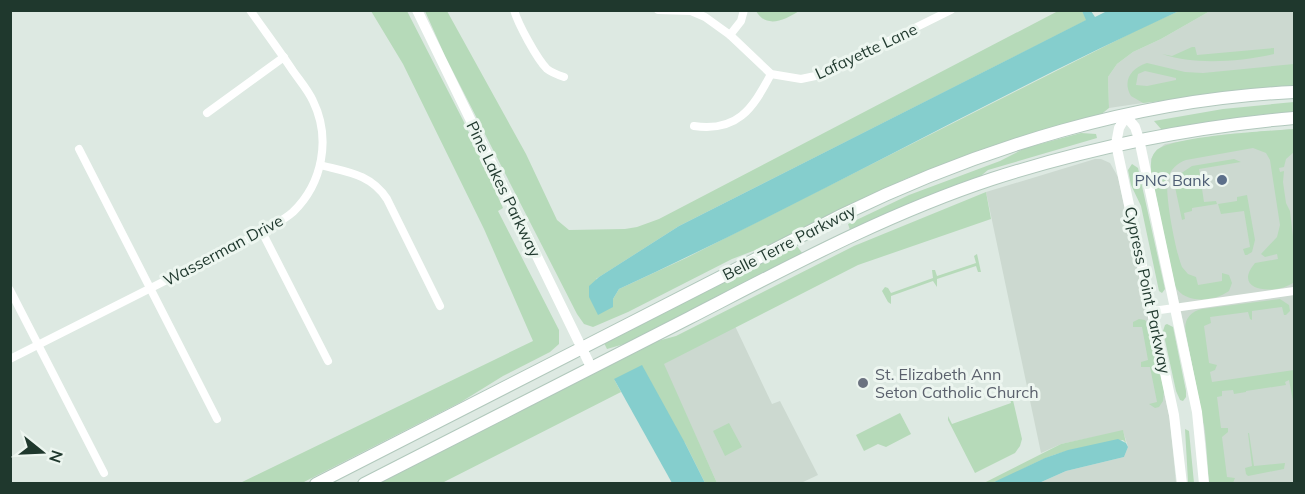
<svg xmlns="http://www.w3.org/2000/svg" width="1305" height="494" font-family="Mulish,sans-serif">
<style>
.built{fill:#ccd9d0}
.green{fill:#b6dab9;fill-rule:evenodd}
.water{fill:#85cecd}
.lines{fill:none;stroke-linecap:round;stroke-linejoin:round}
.secondary-casing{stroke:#b1c8bc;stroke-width:14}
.minor{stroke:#fff;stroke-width:8}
.tertiary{stroke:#fff;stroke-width:10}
.secondary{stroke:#fff;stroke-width:12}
.service-dot{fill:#5c6f8a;stroke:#edf6f0;stroke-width:2}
.worship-dot{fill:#6b7280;stroke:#edf6f0;stroke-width:2}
.labels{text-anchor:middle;stroke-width:6;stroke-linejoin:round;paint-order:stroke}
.street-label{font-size:16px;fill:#1f382d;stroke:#edf6f0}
.service-label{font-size:16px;fill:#4e5e75;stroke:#edf6f0;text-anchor:end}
.worship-label{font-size:16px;fill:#5b616d;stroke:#edf6f0;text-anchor:start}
</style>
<rect width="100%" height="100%" fill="#dde9e2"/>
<g class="built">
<polygon points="1210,11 1294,11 1294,87 1170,99 1109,108 1108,77 1117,64 1133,52 1161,39"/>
<polygon points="1294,129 1294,483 1209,483 1208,457 1199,394 1161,221 1151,159 1156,151 1165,144 1222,135"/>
<polygon points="1095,159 1101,159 1110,163 1118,177 1170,420 1176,483 1039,483 1066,471 1124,457 1128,447 1123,431 1061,444 1041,453 986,192"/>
<polygon points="735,326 772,404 780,401 818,475 801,483 717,483 663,364"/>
</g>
<g class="green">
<polygon points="371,11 407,11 466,126 503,208 498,211 559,330 559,344 550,352 503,376 461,402 302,483 240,483 533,341 484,229 403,64"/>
<polygon points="425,11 447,11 526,154 557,220 569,230 625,229 637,227 659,219 1058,11 1082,11 1087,20 679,226 596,279 613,299 619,289 686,258 1139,29 1179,11 1210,11 1161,39 1133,52 1117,64 1108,77 1109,108 1099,116 1003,143 905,179 774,243 732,259 628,312 593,327 584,324 577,314 445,56"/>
<path d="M756 11H799C785 20 766 29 756 11Z"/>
<path d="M1192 47H1195L1197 55 1274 48V54C1238 62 1194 65 1162 54L1172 56Z"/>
<path d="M1147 63 1185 72 1203 73 1294 64V87L1143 103 1131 96C1122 81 1131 68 1147 63ZM1145 71 1176 78V80L1147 86 1136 85 1138 74Z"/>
<polygon points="1294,102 1294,112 1258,115 1166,129 1161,129 1154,121 1223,109"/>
<path d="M1294 129V152L1286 159 1284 167 1279 168 1280 172 1284 171 1283 182 1286 203 1290 211 1294 245V282C1279 295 1230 293 1255 263L1278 259 1277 254 1265 257 1261 254 1277 237 1280 225 1270 160 1266 153 1253 148 1186 160C1177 163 1170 170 1168 179 1164 193 1176 253 1182 267L1188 274 1196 277 1198 285 1222 281V273L1229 275 1232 283 1229 291C1214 302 1184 304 1175 286L1151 173C1151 165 1150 157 1156 151 1170 136 1269 131 1294 129Z"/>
<polygon points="1081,133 1096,134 1097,138 988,170 977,179 850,230 848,224 909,195 1000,161 1025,148"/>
<polygon points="1234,159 1241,162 1199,169 1204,202 1216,201 1217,204 1192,208 1192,211 1184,213 1185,219 1182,220 1175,187 1180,174 1192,166"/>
<polygon points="1132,164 1138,168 1165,289 1162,293 1159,291 1141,206 1131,185 1128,170"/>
<polygon points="986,192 991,219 858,265 664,364 717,483 705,483 685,443 614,379 621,392 442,483 375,484 654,342 676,336 854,246"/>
<polygon points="1247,195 1255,240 1252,252 1247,255 1245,255 1243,249 1250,247 1244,211 1221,214 1218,204 1237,201 1237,197"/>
<polygon points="796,245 803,254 631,342 607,349 604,343"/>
<polygon points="977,254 981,272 978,272 976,266 937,279 937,287 933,281 891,296 891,304 888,302 882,291 885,287 888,288 891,293 933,278 932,270 935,270 937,276 976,263 974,256"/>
<path d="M1280 299 1289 305 1290 311 1286 315H1284L1282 307 1252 311V320L1250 319 1248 312 1210 317 1211 323 1204 326 1209 363 1217 365 1215 370 1210 372 1212 382 1294 370V406L1289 380 1285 382 1286 385 1246 391V392L1234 394 1233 390 1222 391V396L1217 397 1221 428H1228V432L1222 437 1227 477 1235 478 1233 483H1209L1205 430 1186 334C1183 321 1189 312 1202 309Z"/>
<polygon points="1139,319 1145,320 1151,329 1164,391 1163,401 1159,407 1155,408 1149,404 1157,402 1150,367 1141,367 1141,362 1148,360 1142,327 1133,327 1133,322"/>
<polygon points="1167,324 1173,327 1186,391 1186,397 1183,401 1180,400 1176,391 1163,331 1165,325"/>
<polygon points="1009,395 1012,396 1022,439 1020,446 1015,453 975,473 948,420 948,416 952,424 1011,403"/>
<polygon points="900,413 911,434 886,447 878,444 864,451 856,435"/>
<polygon points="729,423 742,447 725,456 713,431"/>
<polygon points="1185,429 1189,431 1194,483 1188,483 1188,481"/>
<path d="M1123 430 1126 443 1123 440C1097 445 1070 448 1046 458 1025 466 1004 483 982 484L1061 444Z"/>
<polygon points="1248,433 1249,433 1254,466 1285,463 1284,469 1248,476 1246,474 1245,468 1252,466"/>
</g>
<g class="water">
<path d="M1082 11H1091L1095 17 1107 11H1179C990 98 808 202 619 289L613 299V307L598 315 589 297V286L599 277 679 226 1086 20Z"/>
<polygon points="642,365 685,443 705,483 672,483 614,379"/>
<polygon points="1118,439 1126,443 1128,447 1124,457 1066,471 1039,483 992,483 1045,458 1068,450"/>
</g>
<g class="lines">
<g class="secondary-casing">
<g id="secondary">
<path d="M316 484 842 215C982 147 1138 99 1294 92"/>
<path d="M364 484C472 428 581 374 689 318 788 267 886 214 992 179 1091 147 1191 127 1294 118"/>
</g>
</g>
<g class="minor">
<path d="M514 10C518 24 537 59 547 69 552 73 558 75 564 77"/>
<polyline points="658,10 691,11 705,17 730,35 771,74 801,79 820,75 951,10"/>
<polyline points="730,35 741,21 744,10"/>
<polyline points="207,113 284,57"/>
<path d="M694 126C737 132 752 110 771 74"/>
<polyline points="79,149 217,419"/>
<path d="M320 165C347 172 371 174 387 199L440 306"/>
<polyline points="262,232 328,361"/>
<polyline points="10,290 104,473"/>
<polyline points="1153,311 1294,291"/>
<path d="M10 359 262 232C273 225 284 220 293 212 323 183 331 138 313 101 308 90 300 81 293 71 279 50 264 30 250 10"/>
</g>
<g class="tertiary">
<polyline points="417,10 591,367"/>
<polyline points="1182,484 1174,415 1116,144 1119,128 1126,116 1135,127 1139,139 1197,412 1204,484"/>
</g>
<use href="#secondary" class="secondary"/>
</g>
<circle class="service-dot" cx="1222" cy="180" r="6"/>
<circle class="worship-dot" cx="863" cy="383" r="6"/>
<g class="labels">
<g class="street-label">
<text transform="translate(866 51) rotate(-25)" y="6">Lafayette Lane</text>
<text transform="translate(504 189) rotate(64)" y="6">Pine Lakes Parkway</text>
<text transform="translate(789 242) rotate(-27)" y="6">Belle Terre Parkway</text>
<text transform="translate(223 250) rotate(-28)" y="6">Wasserman Drive</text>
<text transform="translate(1148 290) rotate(78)" y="6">Cypress Point Parkway</text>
</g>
<g class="service-label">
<text x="1210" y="186">PNC Bank</text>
</g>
<g class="worship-label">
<text x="875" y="380">St. Elizabeth Ann<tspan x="875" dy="18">Seton Catholic Church</tspan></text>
</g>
</g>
<rect width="1305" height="494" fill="none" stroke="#1f382d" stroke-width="24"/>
<g transform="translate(42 452) rotate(108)" stroke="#edf6f0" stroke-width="4.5" paint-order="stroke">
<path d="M0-4.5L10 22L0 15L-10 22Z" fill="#1f382d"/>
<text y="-9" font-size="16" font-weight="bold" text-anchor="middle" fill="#1f382d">N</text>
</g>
</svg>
